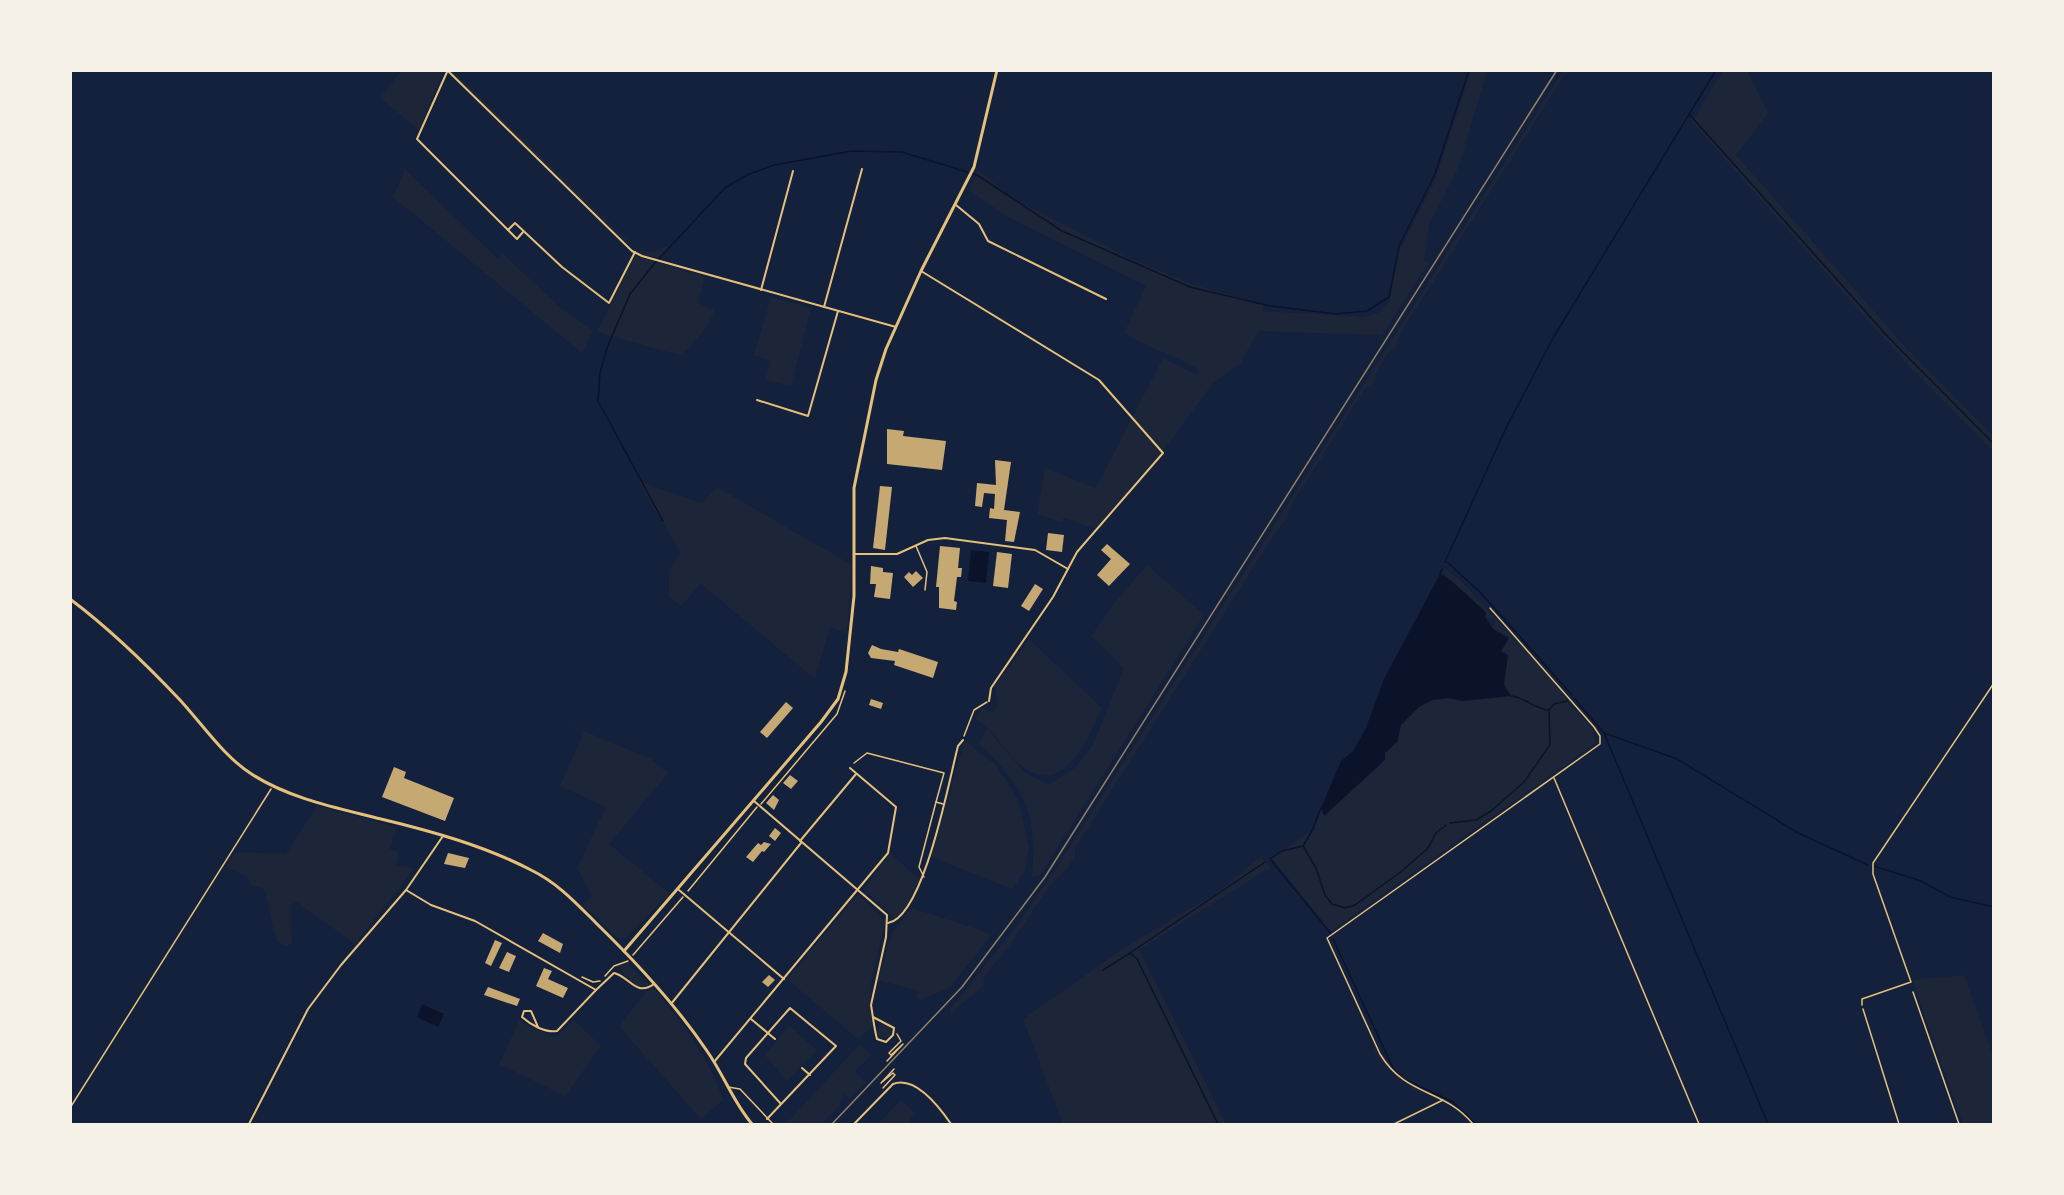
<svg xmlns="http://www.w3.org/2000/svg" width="2064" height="1195" font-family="Poppins,sans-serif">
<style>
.green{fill:#1d2539}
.water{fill:#0b132b}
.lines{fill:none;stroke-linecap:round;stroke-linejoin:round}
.stream{stroke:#0b132b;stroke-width:1.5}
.building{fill:#c6a872}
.path{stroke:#e5c07b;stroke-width:1.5}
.service{stroke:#e5c07b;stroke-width:1.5}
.minor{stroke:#e5c07b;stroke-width:2}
.tertiary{stroke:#e5c07b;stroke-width:3}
.rail{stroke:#918062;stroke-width:1.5}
</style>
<rect width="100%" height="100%" fill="#14213d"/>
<g class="green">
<polygon points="401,71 443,71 419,130 380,98"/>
<path d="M449 71H453L632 245C644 253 653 255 664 246L668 248 657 258 644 254 626 242Z"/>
<path d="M1471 71H1487L1459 166 1429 225 1424 260 1429 262 1382 335 1258 331 1240 364 1213 383 1165 448 1095 529 1064 518 1060 522 1037 514 1045 468 1096 488 1163 358 1197 375 1199 370C1175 355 1148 348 1124 333L1146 286 1006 216 969 190 978 170 1012 198 1127 257 1191 284 1263 304 1262 311 1364 317 1378 313 1390 300 1399 252 1434 183Z"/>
<polygon points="1563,71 1567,71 1400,334 1396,347 1388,353 1376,372 1374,383 1366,387 1292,504 1287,519 1277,530 1075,848 1075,857 1066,870 1051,884 1009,946 984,977 983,987 956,1008 951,1016 950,1009 1019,923 1066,853"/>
<polygon points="1723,71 1747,71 1768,113 1736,155 1916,359 1993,436 1993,451 1906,363 1692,122"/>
<polygon points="405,169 498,259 503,254 563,310 593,331 582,353 393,197"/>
<path d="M637 256 705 277 698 303 714 310C713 321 690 350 679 355L597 332 633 258Z"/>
<polygon points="771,297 811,308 791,386 765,380 771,361 754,355"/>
<polygon points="638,481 702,503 717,487 852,565 847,633 830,627 815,679 701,584 681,606 669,597 669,570 681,553"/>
<path d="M1147 565 1204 615 1040 875 1032 877C1037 811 1025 789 979 743L987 728 1025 773 1050 785 1076 767 1093 745 1124 668 1091 636 1115 602Z"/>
<polygon points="1445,569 1459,579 1560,687 1568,703 1593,729 1595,744 1331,931 1272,858 1313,829 1321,808 1324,816 1385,760 1385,753 1397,742 1400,725 1419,707 1432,700 1449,698 1462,701 1510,696 1504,685 1506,659 1510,656 1501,652 1509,639 1494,629 1494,620 1485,617 1486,612 1444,575"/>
<path d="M1029 639 1102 708C1088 737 1064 799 1022 766 1004 752 996 731 976 720L982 708 993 713 998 703 995 687Z"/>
<polygon points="548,716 651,759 668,773 609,844 670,894 624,939 618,938 583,905 592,896 577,868 606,807 560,786 584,732"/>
<polygon points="965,741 996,765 1018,799 1029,847 1024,872 1012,889 931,857"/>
<path d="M317 806 397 827 390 849 399 852 396 865 414 869 355 944 297 902 290 905 292 944 285 946 277 941C270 923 271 906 263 888L252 886 246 876 226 867 235 852 286 854Z"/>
<polygon points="890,853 920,880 905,908 895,918 864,889"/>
<polygon points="1261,856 1329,944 1376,1048 1390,1072 1400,1081 1441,1100 1412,1089 1387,1069 1375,1050 1363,1016 1325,939 1271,869 1264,871 1139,950 1226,1124 1063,1124 1023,1019 1127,946 1220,891"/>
<polygon points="858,894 885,921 870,988 872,1027 858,1039 787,979"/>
<polygon points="912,908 992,934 949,988 921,1000 915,997 919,991 878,980 892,933"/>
<path d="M627 963 649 985C635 993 625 975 619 967Z"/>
<polygon points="1964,975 1993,1055 1993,1124 1963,1124 1912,980"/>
<path d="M654 989C682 1022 709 1058 723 1100L701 1119 619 1026 648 990Z"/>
<polygon points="574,1020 601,1046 565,1096 499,1064 519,1021 550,1036 557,1036"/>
<circle cx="884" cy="1031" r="7"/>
<polygon points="789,1026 817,1050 787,1081 765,1055"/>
<polygon points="860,1044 872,1055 855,1071 866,1083 850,1099 844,1094 840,1105 821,1124 786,1124"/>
<polygon points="901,1100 914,1112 908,1124 878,1124"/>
</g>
<g class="water">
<polygon points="971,550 989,552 986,583 968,581"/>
<path d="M1440 574C1449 576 1476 604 1486 612L1485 617 1493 629 1509 638 1501 651 1508 655 1504 685 1511 696 1462 701 1449 698 1432 700 1419 707 1401 725 1397 742 1385 753V760L1324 816 1321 808 1341 761 1353 751 1366 728 1384 679Z"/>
<polygon points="422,1004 444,1014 438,1027 417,1017"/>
</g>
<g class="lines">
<g class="stream">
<polyline points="1689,114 1889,338 1994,444"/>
<polyline points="663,521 598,401 600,373 607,348 630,294 654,264 725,188 747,175 774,165 852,151 902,152 977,175 1062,231 1190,287 1270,306 1336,314 1367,311 1389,297 1399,246 1435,174 1469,70"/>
<polyline points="1445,562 1506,428 1553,338 1716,70"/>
<polyline points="1447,562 1480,592 1572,695"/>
<polyline points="1440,574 1442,569"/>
<path d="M1511 696C1525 697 1534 709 1549 710L1554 704 1567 701"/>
<polyline points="1575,699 1604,733 1768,1124"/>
<polyline points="1604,733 1677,759 1798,833 1868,865"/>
<polyline points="1321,808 1313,829 1303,846 1282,851 1270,859 1331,934"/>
<polyline points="1450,823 1476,820 1491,811 1524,782 1550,745 1549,710"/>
<polyline points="1303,846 1316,868 1325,895 1332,904 1345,908 1355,905 1402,871 1428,848 1436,833 1446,825"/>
<polyline points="1874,866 1921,881 1950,897 1994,907"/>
<polyline points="1333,939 1394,1070 1404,1079 1453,1102 1476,1124"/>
<polyline points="1130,953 1265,862"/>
<polyline points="1103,970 1130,953 1137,959 1218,1124"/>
</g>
</g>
<g class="building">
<polygon points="887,429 904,431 903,436 946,441 942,470 887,464"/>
<polygon points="995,460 1011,462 1004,510 1020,512 1014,542 1005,541 1007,520 989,518 990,508 994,509 995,494 984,493 982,507 975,506 977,483 996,485"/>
<polygon points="880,486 892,487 885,550 873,548"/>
<polygon points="1048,533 1064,535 1062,552 1046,550"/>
<polygon points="1107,544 1130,564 1109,586 1097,575 1111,559 1101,550"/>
<polygon points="940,546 960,548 958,568 962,568 961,577 957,577 954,601 957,602 956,610 939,608 939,587 936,587"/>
<polygon points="997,552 1012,554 1008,588 993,586"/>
<polygon points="871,566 883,568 883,572 893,573 890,599 874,597 876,584 870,584"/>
<polygon points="916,571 923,578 913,587 904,577 909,572 912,575"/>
<polygon points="1035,584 1043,589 1029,611 1021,606"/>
<polygon points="872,645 881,649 898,652 899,649 938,662 933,678 894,665 895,661 871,658 868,653"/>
<polygon points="871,699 883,703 881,709 869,705"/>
<polygon points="786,702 793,708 767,738 760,732"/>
<polygon points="394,767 406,772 404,778 454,798 445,821 382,797"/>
<polygon points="790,775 798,781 791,789 783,783"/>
<polygon points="773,795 779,800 774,810 766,803"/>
<polygon points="775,828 781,833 775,841 769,836"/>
<polygon points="764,842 771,844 764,852 762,851 753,862 746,857 758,843 761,845"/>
<polygon points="448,853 469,858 465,868 444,864"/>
<polygon points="543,933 563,944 560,953 538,941"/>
<polygon points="495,940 502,943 491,966 485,963"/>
<polygon points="507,952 516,956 509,972 499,968"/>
<polygon points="544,968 552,971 548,979 568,988 563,998 536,986"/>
<polygon points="769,975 775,980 768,987 762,982"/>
<polygon points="488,987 520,999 517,1006 484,995"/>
</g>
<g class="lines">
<g class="path">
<polyline points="964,736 974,710 987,702"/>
<polyline points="1554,778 1699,1124"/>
<polyline points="761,804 837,714 845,691"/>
<polyline points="688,891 757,807"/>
<polyline points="633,955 683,897"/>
<polyline points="605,976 614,966 628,961"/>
<polyline points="582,977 593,982 600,981"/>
<polyline points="1862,1005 1862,999 1911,982 1873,874 1873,863 1994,683"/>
<polyline points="887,1061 903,1044 891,1055 889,1053 901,1041 897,1034"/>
<polyline points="883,1088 895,1075 893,1073 881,1083 894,1069"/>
<polyline points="70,1108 271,789"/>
<polyline points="1394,1124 1443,1100"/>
<path d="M1473 1124C1443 1088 1406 1097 1380 1054L1327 938 1600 744V736L1594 727 1490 608"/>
</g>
<g class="service">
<polyline points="916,546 927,572 925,590"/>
<polyline points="854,763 867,753 944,773 936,802"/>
<polyline points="924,877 919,867 936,802 943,804"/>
<polyline points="1913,992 1959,1124"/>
<polyline points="1863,1009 1899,1124"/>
<polyline points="728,1087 740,1089 773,1124"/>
</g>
<g class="minor">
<polyline points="447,70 632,251 642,256 896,327"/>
<polyline points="447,72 417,139 508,230 515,223 562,267 609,303 635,252"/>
<polyline points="956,205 979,224 988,241 1106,299"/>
<polyline points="508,230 517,239 523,232"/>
<polyline points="921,271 1099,380 1163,453 1077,552 1053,597 991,688 989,701"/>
<polyline points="761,290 793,171"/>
<polyline points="824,307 862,169"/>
<polyline points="757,400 808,416 838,311"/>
<polyline points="855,554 897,554 928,540 945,538 1035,550 1068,569"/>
<path d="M754 801 887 915 886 937 871 1005C873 1016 874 1028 877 1039L886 1042 893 1035 894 1028 873 1017"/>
<polyline points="800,841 856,774"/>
<path d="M406 890 431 905 475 921 596 990 557 1031C545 1033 531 1025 522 1017L524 1011H531L538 1027"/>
<polyline points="679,890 784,979"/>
<path d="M888 923C924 917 949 780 958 746L963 740"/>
<path d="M596 990 614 973C630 977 636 997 654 984"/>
<polyline points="671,1004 801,843"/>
<polyline points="751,1019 775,1039"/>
<polyline points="714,1062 888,853 896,807 850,768"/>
<polyline points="802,1068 810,1075"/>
<polyline points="767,1119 836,1046 790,1008 746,1058 745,1064 781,1104"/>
<polyline points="249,1124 308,1009 341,965 406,890 443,836"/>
<path d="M854 1124 893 1084C916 1075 940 1108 951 1124"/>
</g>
<g class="tertiary">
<path d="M70 599C110 629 146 664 180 700 203 725 224 757 253 775 291 799 338 808 381 819 431 831 485 846 531 870 558 883 577 904 597 924 637 963 676 1005 707 1051 724 1075 733 1102 752 1124"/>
<polyline points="624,951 821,722 838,699 846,672 854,596 854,488 876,380 886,349 921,271 974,167 997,70"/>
</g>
<polyline class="rail" points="832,1124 962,987 1045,877 1557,70"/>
</g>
<rect width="2064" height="1195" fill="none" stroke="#f6f1e7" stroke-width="144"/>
</svg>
